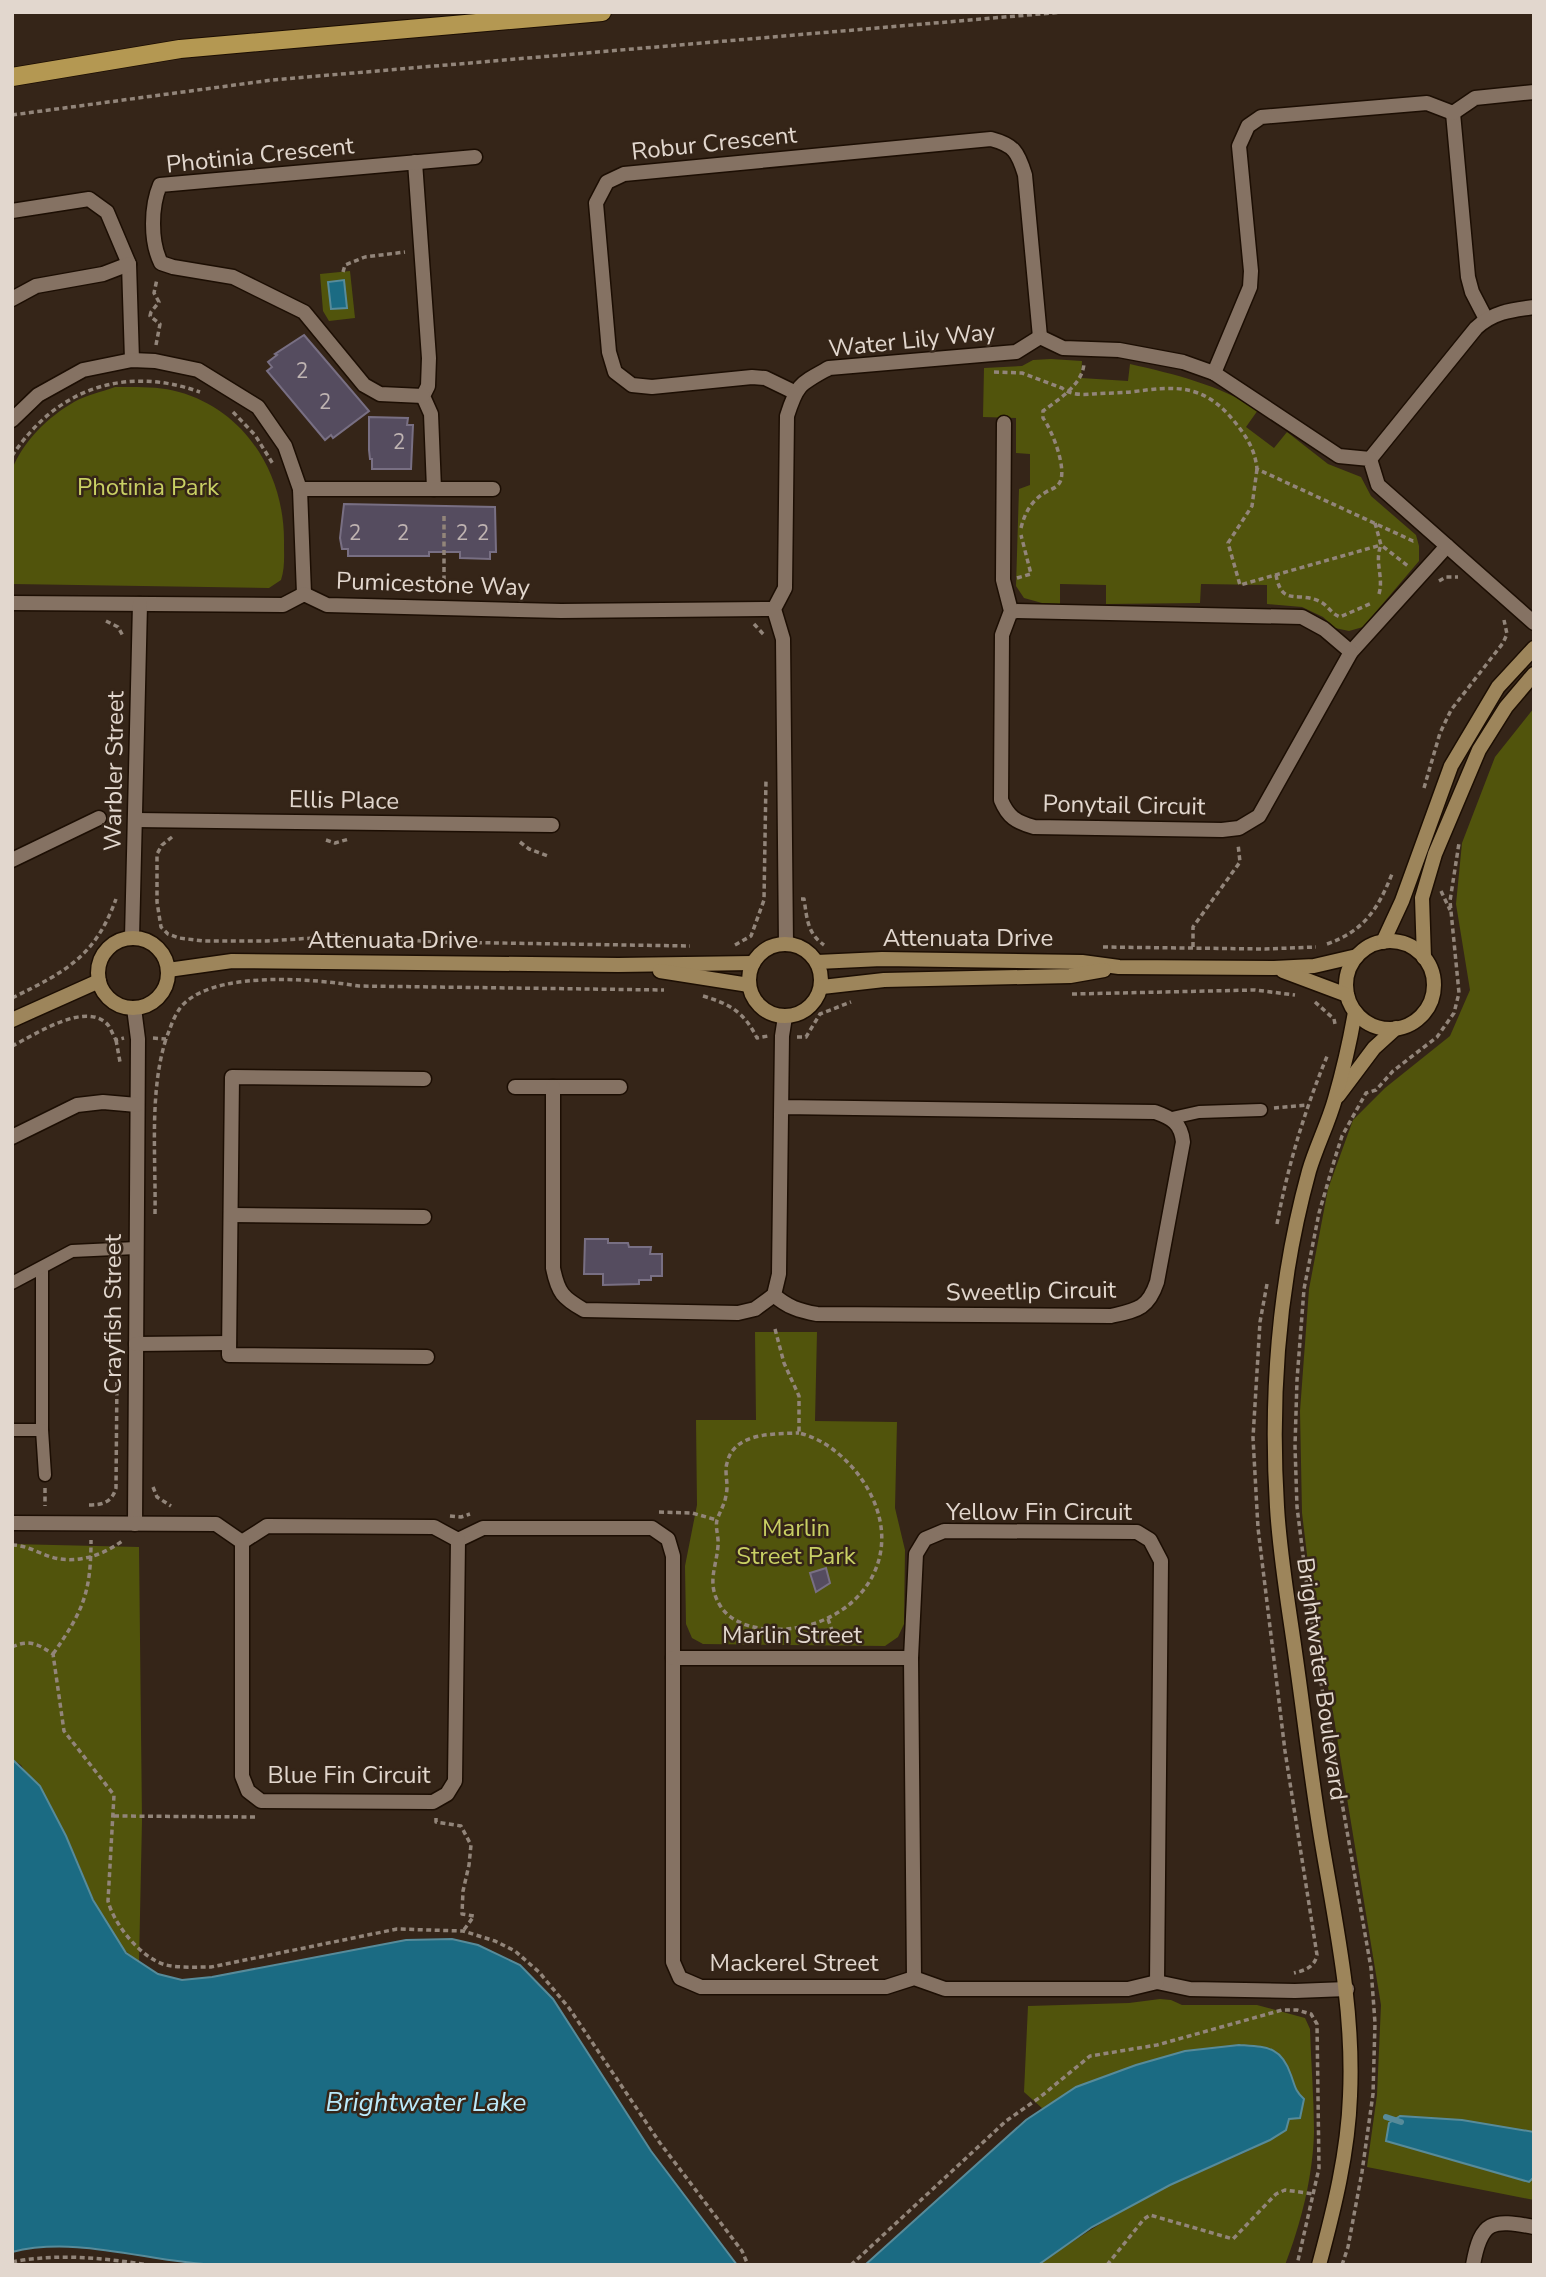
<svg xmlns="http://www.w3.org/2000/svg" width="1546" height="2277" font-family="'Nunito Sans',sans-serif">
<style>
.green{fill:#51540c}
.water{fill:#1b6b83;stroke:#578b9a;stroke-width:2}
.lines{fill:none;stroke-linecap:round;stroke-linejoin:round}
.stream{stroke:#578b9a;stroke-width:6}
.building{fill:#554c5f;stroke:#786f83;stroke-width:2}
.lane-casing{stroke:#1c0e03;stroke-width:15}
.street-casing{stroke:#1c0e03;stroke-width:17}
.secondary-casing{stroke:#1c0e03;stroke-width:17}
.primary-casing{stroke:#1c0e03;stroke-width:20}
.path{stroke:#92857a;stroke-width:3.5;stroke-dasharray:5 3.5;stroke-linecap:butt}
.lane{stroke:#857263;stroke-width:12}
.street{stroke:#857263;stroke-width:14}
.secondary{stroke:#9d855b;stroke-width:14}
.primary{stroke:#b49852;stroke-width:18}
.labels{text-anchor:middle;stroke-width:5;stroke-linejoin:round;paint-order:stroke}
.number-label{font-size:21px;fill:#bfb4b2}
.street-label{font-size:24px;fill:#e2d7ce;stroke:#352518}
.park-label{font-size:24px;fill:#c9d064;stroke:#352518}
.water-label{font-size:26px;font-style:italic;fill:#bbeafb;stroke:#352518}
</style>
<rect width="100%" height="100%" fill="#352518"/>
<g class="green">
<polygon points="350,271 355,318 329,321 323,311 320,274"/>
<path d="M1051 359 1082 361 1081 378 1128 381 1130 364C1174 374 1220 385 1258 410L1246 427 1274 448 1287 432 1328 464 1361 477 1371 496 1416 535 1419 546V561L1363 627 1349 631 1335 628 1323 617 1302 607 1267 604V585L1201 584 1200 603 1106 604V585L1060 584V604L1042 603 1024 598 1016 586 1019 489 1030 485V454L1016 453V418L983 417 984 368 1022 366 1033 360Z"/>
<path d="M115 387C137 387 158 386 179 392 247 411 285 476 284 543 284 556 285 568 281 580L269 588 12 584V470C23 441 48 417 74 402 86 395 102 392 115 387Z"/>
<polygon points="1534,708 1534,2200 1367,2167 1377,2095 1381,2005 1333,1713 1315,1621 1302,1513 1300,1411 1309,1289 1328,1189 1353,1120 1385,1088 1450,1036 1470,990 1456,904 1462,843 1495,757"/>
<polygon points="755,1332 817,1332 815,1421 897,1422 895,1508 905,1550 904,1624 898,1637 885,1646 703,1644 692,1638 686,1624 685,1566 697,1505 696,1420 756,1420"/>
<path d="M12 1544 139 1547 142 1820 139 1963C100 1933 88 1880 67 1838 55 1813 36 1789 21 1765L12 1759Z"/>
<path d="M1160 1999 1171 2000 1182 2005H1257L1305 2018 1310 2029C1311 2063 1314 2098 1314 2132 1313 2176 1301 2224 1285 2265H1038C1081 2235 1121 2210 1168 2186 1207 2167 1250 2154 1286 2130L1296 2091 1291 2073 1136 2065 1076 2087 1043 2109 1024 2092 1028 2006 1129 2003Z"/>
</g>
<g class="water">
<polygon points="344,280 347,308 331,309 328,282"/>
<path d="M12 1759 40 1786 66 1836 93 1900 126 1953 158 1974 182 1980 212 1977 406 1940 452 1939 478 1945 520 1965 553 1999 651 2151 737 2265C564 2265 390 2269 217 2265 152 2263 78 2235 12 2252Z"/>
<path d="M1239 2045C1267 2047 1281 2046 1291 2075 1295 2086 1295 2091 1304 2099L1300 2118 1289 2119 1286 2130 1270 2140 1170 2185 1092 2227 1038 2265H865L1026 2120 1076 2087 1136 2065 1185 2051Z"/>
<polygon points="1400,2116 1462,2120 1534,2132 1534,2177 1529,2182 1386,2141 1389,2123"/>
</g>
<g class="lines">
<polyline class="stream" points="1386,2117 1401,2122"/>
</g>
<g class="building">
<polygon points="304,335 369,411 333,438 331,435 325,440 267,371 272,367 268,362 277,355 275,354"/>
<polygon points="369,417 408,418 407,425 413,425 411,469 372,469 372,459 370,459 369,450"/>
<polygon points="344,504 495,507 496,552 490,552 490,559 460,558 460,552 429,552 429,556 348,556 348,549 342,549 340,538"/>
<polygon points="585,1239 608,1239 608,1243 628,1243 629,1247 651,1247 650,1254 662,1254 662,1276 651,1276 651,1280 639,1280 639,1284 603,1285 603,1274 584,1274"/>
<polygon points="826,1568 830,1583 816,1592 810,1573"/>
</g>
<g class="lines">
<g class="lane-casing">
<g id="lane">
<polyline points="1172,1118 1199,1112 1261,1110"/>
<polyline points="42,1268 42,1430 45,1475"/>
<polyline points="12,1283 72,1251 136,1248"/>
<polyline points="12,1430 42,1430"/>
</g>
</g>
<g class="street-casing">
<g id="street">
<polyline points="1453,113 1468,277 1472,292 1486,319"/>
<polyline points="415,162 429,358 428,386 423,396 431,414 434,489"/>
<polyline points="12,211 89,199 107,212 129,264 132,360"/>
<polyline points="12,299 36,286 103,274 129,264"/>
<polyline points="1214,373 1250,287 1251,271 1239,146 1248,126 1261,117 1427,103 1453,113 1475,98 1534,92"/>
<path d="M794 392 765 378 752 377 652 387 632 385 615 372 609 352 596 203 607 182 624 174 991 139C1014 145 1018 152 1025 175L1040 337"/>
<path d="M423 396 380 394 364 385 304 312 233 277 173 267 161 263C150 241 151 206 160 185L475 157"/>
<polyline points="12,420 38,395 83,370 132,360 155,361 198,370 258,407 285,446 300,489 304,594"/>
<path d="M1004 423 1003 580 1011 611 1002 635 1001 800C1008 817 1016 822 1034 827L1222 830 1239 828 1259 816 1351 652 1447 546"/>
<path d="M1370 459 1476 328C1493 312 1511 310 1534 307"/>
<polyline points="300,489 493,489"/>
<polyline points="12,603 283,605 304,594 327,605 561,611 774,609"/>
<polyline points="1011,611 1302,617 1324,629 1351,652"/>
<polyline points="136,820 552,825"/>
<polyline points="12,860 99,818"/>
<polyline points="132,938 140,604"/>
<path d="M786 944 783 639 774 609 785 588 787 416C797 384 800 384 829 368L1016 352 1040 337 1063 348 1119 350 1183 362 1214 373 1339 456 1370 459 1378 485 1534 623"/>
<polyline points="134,1008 138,1039 135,1524"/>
<polyline points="424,1079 232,1077 229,1355 427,1357"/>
<polyline points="515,1087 620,1087"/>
<path d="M553 1087V1268C558 1293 563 1298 584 1310L738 1313 755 1309 774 1295"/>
<path d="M782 1107 1155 1112C1172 1118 1181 1123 1183 1142L1157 1282C1148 1309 1137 1310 1111 1316L817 1314C800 1311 787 1307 774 1295L779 1274 782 1036 785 1017"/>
<polyline points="12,1137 77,1105 103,1102 137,1105"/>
<polyline points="231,1215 424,1217"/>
<polyline points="136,1344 229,1343"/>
<polyline points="12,1523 216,1524 242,1542 267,1526 434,1527 458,1540 483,1528 652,1528 668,1539 673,1556 673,1962 680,1978 701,1987 886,1987 914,1978 945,1989 1128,1989 1157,1982 1190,1989 1295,1991 1347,1989"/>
<polyline points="242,1542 242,1776 248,1791 261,1801 433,1802 447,1794 455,1781 458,1540"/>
<polyline points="673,1658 911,1658"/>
<polyline points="914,1978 911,1658 916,1554 925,1539 944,1531 1137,1532 1150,1540 1161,1561 1157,1982"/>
<path d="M1473 2265C1481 2220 1492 2219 1534 2227"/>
</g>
</g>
<g class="secondary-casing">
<g id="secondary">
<circle cx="133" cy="973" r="35"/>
<circle cx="1390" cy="985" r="44"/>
<polyline points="1383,942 1402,901 1451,766 1498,687 1534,648"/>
<circle cx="785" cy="980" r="36"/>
<polyline points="1424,958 1422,898 1435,854 1479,750 1506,707 1534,674"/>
<polyline points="817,962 882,959 1082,962 1119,967 1274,968 1314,966 1357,956"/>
<polyline points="168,970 232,961 618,965 753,963"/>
<polyline points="660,971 749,985"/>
<polyline points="1283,971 1347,995"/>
<polyline points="822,987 884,980 1070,976 1104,970"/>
<polyline points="12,1020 99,981"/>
<polyline points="1338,1096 1374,1048 1396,1028"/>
<path d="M1319 2265C1334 2209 1348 2153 1350 2096 1354 2012 1337 1931 1323 1849 1312 1786 1305 1722 1296 1659 1289 1608 1280 1558 1277 1507 1270 1394 1279 1280 1309 1171 1316 1147 1328 1124 1335 1099 1343 1071 1350 1041 1355 1012"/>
</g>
</g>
<g class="primary-casing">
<polyline id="primary" points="12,77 180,49 602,12"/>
</g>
<g class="path">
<polyline points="12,115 272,80 1063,12"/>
<polyline points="343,272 345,265 365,257 405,252"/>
<polyline points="156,345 160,324 150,316 151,312 159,302 154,293 157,279"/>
<path d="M994 372 1022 373 1062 388C1070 395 1083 395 1093 394 1106 393 1119 393 1131 392 1175 386 1203 383 1234 421 1246 436 1255 449 1257 469L1413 541 1416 540"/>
<polyline points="233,412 255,435 273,464"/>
<path d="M12 456C56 389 124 365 200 392"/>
<polyline points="1257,469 1252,506 1228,543 1240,585 1381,545"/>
<polyline points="444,516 444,593"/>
<polyline points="1375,523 1381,545 1408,566"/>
<path d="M1021 528C1025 512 1032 500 1046 492 1051 489 1057 488 1060 482 1067 468 1052 430 1043 418V411C1059 399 1082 385 1084 364"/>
<path d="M1276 575C1282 607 1297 591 1319 601 1327 604 1331 614 1340 617L1372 603"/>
<polyline points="1017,578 1031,574 1021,535"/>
<polyline points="1439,581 1446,577 1458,577"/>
<path d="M1379 594C1384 577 1374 562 1381 545"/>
<polyline points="106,621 118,627 123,636"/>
<polyline points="754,624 765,636"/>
<polyline points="1424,788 1440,733 1451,710 1503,643 1507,634 1504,620"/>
<polyline points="172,837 162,845 157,854 157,902 161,927 168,934 179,938 204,941 267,941 344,936 436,942 690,946"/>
<polyline points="326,840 335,843 349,839"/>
<polyline points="520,842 529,849 548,856"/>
<polyline points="1441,891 1450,910"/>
<path d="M801 899H804C807 918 807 933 824 945"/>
<path d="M1327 944C1364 931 1378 909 1392 874"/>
<polyline points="735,945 751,936 764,900 766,779"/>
<polyline points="1103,947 1265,949 1316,947"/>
<polyline points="1193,947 1193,927 1240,862 1238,844"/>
<polyline points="1072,994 1255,990 1295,995"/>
<path d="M703 996C730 1004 744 1012 757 1038L768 1036"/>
<path d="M12 998C65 972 95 957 116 899"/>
<polyline points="1315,1002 1334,1019 1335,1024"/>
<polyline points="797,1037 806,1037 820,1014 851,1002"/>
<path d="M153 1038 166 1039C171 1026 176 1009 187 1001 223 971 315 979 359 986L664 990"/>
<polyline points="116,1040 120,1062"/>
<path d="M12 1046C35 1035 86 1000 108 1025 111 1029 113 1035 116 1040L124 1038"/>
<polyline points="1274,1108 1307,1105"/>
<path d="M155 1214C156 1158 149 1092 166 1039"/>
<path d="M1277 1224C1288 1165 1305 1109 1328 1054"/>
<path d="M1267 1284 1260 1322 1253 1438 1258 1528 1285 1751 1317 1955C1314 1968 1305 1970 1294 1973"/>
<path d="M775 1329 784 1363 799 1396V1433C829 1440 856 1466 870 1493 909 1568 845 1635 767 1629 751 1628 731 1622 721 1607 706 1584 716 1569 718 1546 719 1537 715 1528 717 1520 720 1511 725 1504 726 1495 729 1484 724 1473 727 1463 734 1432 774 1434 799 1433"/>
<polyline points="153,1487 157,1497 171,1506"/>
<polyline points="45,1488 45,1506"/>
<path d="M89 1505C103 1505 112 1502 116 1488L117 1374"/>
<polyline points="659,1512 692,1513 717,1520"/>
<polyline points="450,1516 461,1517 470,1514"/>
<path d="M12 1545C29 1545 44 1557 60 1559 82 1562 105 1554 122 1541"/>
<polyline points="828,1619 833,1633 832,1644"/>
<path d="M12 1647C29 1639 38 1644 53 1654L64 1731 114 1795 108 1901C114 1925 142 1959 166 1965 180 1968 196 1967 211 1967L397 1929 463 1931 495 1941 515 1951 539 1972 569 2008 660 2143 742 2251 748 2265"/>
<path d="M53 1654C83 1611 91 1593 91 1540"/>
<polyline points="114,1816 256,1817"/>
<polyline points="436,1818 436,1822 461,1826 471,1845 469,1865 463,1891 462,1914 474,1916 463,1931"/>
<path d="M12 2262C58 2253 103 2258 149 2265"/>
<polyline points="851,2265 1006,2121 1039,2098 1090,2056 1157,2045 1282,2010 1297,2010 1311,2014 1317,2024 1319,2168 1297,2265"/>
<polyline points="1107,2265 1144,2219 1150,2215 1233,2239 1276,2194 1285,2190 1314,2194"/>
<polyline points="1342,2265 1348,2247 1362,2172 1373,2094 1375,2023 1371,1968 1317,1660 1306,1579 1297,1507 1295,1446 1297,1380 1304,1289 1319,1213 1335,1158 1342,1136 1366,1093 1376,1090 1393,1071 1437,1037 1454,1013 1459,993 1450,901 1459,843"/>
</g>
<use href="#lane" class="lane"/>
<use href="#street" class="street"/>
<use href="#secondary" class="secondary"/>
<use href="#primary" class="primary"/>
</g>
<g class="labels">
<g class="number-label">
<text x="302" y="378">2</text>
<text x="325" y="409">2</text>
<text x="399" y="449">2</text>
<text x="355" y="540">2</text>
<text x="403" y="540">2</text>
<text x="462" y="540">2</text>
<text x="483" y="540">2</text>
</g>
<g class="street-label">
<text transform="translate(714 143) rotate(-6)" y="8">Robur Crescent</text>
<text transform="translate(260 155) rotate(-6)" y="8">Photinia Crescent</text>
<text transform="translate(912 340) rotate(-6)" y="8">Water Lily Way</text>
<text transform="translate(433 584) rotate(2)" y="8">Pumicestone Way</text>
<text transform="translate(114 771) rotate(-89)" y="8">Warbler Street</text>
<text transform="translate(344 800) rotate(1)" y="8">Ellis Place</text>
<text transform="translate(1124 805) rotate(1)" y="8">Ponytail Circuit</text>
<text x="968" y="946">Attenuata Drive</text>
<text x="393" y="948">Attenuata Drive</text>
<text transform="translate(1031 1291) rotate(-1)" y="8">Sweetlip Circuit</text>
<text transform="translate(113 1314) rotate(-90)" y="8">Crayfish Street</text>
<text x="1039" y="1520">Yellow Fin Circuit</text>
<text x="792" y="1643">Marlin Street</text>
<text transform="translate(1322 1679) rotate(82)" y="8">Brightwater Boulevard</text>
<text x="349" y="1783">Blue Fin Circuit</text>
<text x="794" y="1971">Mackerel Street</text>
</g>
<g class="park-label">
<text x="148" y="495">Photinia Park</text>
<text x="796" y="1536">Marlin<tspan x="796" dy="28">Street Park</tspan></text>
</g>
<g class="water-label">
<text x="426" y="2111">Brightwater Lake</text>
</g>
</g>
<rect width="1546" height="2277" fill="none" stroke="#e2d7ce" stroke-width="28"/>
</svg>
